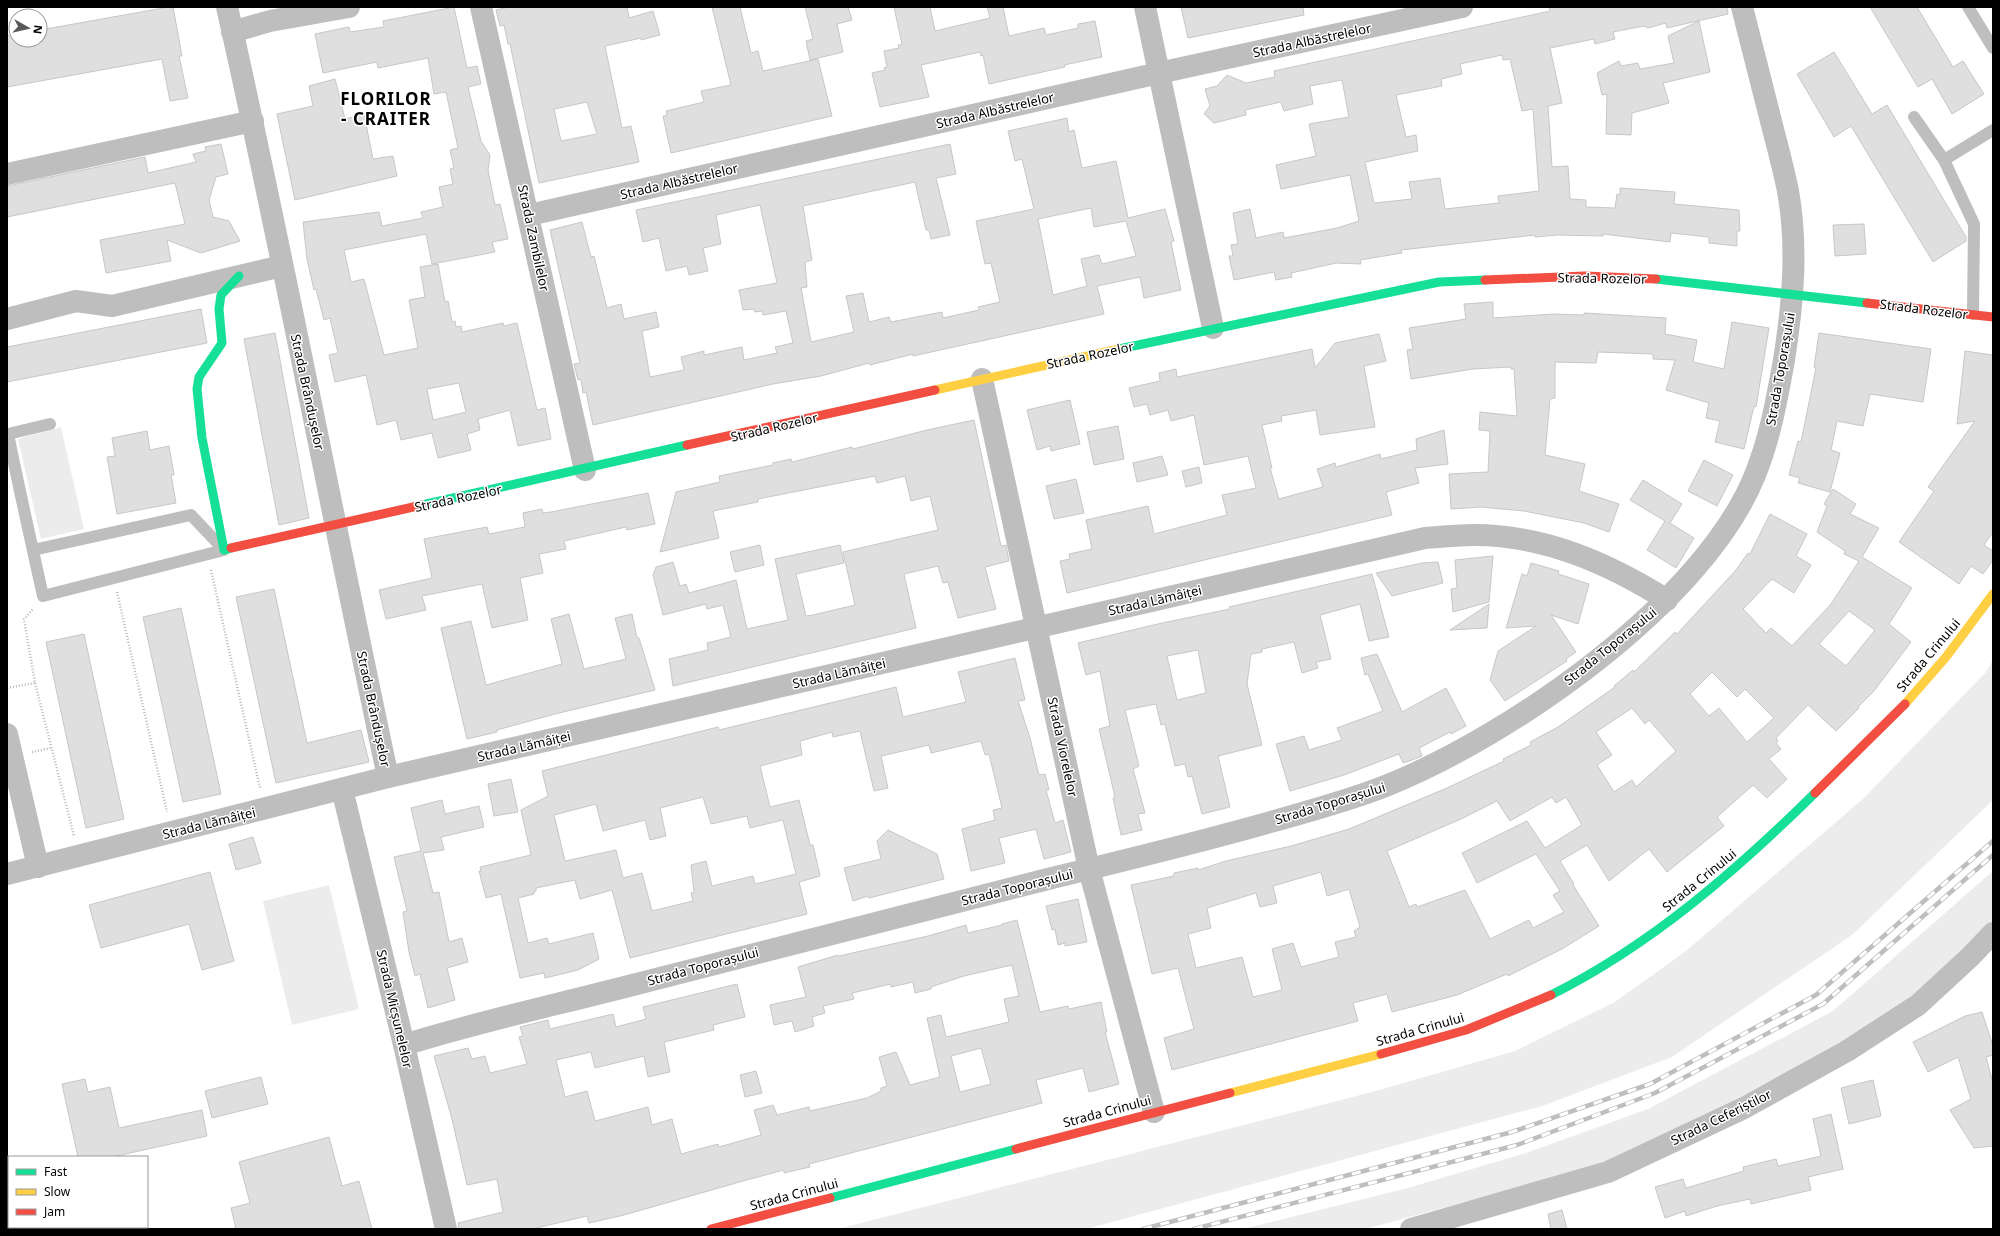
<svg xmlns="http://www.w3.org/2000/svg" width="2000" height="1236" font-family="'Noto Sans',sans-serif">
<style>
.green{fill:#ececec}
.building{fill:#dfdfdf;stroke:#c7c7c7;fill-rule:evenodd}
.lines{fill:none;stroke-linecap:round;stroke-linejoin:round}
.path{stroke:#b9b9b9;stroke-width:2.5;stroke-dasharray:1 2;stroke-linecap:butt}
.lane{stroke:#bebebe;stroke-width:12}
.street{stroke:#bebebe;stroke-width:22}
.fast{stroke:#16e098;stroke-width:9}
.slow{stroke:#ffcf43;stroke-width:9}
.jam{stroke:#f24e42;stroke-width:9}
.rail-casing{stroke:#bebebe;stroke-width:4.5}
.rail{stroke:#fff;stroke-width:3;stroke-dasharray:9;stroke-linecap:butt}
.labels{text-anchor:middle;stroke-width:3;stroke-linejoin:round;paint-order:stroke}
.street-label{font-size:13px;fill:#000;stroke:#fff}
.district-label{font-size:17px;font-weight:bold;letter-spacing:1px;fill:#000;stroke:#fff}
</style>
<rect width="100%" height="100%" fill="#fff"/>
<g class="green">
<polygon points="61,427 84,529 41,539 18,439"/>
<polygon points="1993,660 1993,800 1991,802 1852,935 1672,1057 1542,1106 1086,1229 838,1229 1372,1092 1515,1051 1615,1002 1686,951 1863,799 1986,672"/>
<polygon points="1993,871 1993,926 1916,1002 1641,1154 1365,1229 1243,1229 1408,1188 1526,1153 1648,1109 1833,1011"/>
<polygon points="329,885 359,1009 292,1025 263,901"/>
</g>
<g class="building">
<polygon points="169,7 173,7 182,56 179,56 188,98 170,101 162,59 7,87 7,36 16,34 16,40 40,40 40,30"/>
<path d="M454 7 467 68 477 66 481 84 468 87 481 141 490 155 488 170 495 205 500 204 508 239 492 242 495 252 432 264 426 234 344 250 351 282 364 279 384 355 418 348 409 300 425 297 420 267 438 264 445 302 448 301 452 322 455 321 456 327 461 326 462 332 503 323 504 326 517 323 537 410 545 408 551 439 518 446 510 410 478 419 480 430 467 434 471 450 438 458 432 433 401 440 396 420 377 425 366 375 335 382 329 355 338 353 330 318 324 320 316 289 314 290 307 259 303 222 379 212 382 226 423 218 421 212 443 207 439 187 453 184 450 169 454 168 450 150 458 148 446 92 434 94 428 58 378 68 377 62 323 73 315 34 349 27 350 32 384 27 383 21ZM459 383 466 412 433 420 427 389Z"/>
<path d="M509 7H627L629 18 653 11 660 35 641 40V38L605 46 622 128 631 126 639 162 539 183 510 44H508L504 25 500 26 496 10ZM587 102 597 134 561 141 554 109Z"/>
<polygon points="712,7 740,7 751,53 758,51 763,71 818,59 832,116 671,153 663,116 667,115 666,111 704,102 701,91 731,85"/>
<polygon points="805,7 848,7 852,20 837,24 843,52 810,60 806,41 813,39"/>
<polygon points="894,7 930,7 935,31 990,18 987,7 1003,7 1009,36 1044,28 1046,35 1078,28 1078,24 1095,21 1102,57 1064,65 1065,67 989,84 983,55 981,56 980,52 921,65 929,97 880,107 872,73 885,70 884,68 887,67 884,51 899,48 898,45 902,44"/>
<polygon points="1181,7 1303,7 1304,15 1188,38"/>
<path d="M1549 7H1727L1728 14 1667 28 1666 23 1648 28 1644 26 1613 32 1615 39 1595 44 1594 39 1550 48 1562 103 1548 106 1552 167 1568 166 1570 199 1586 200V207L1615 208 1617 194 1620 195V188L1675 192 1674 204 1739 210 1740 231H1737V246L1709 243V237L1671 233 1670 242 1603 234V236L1557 235 1535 237V235L1401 250 1402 253 1360 260 1361 264 1336 263 1291 273 1292 277 1276 280 1274 272 1234 280 1229 256H1233L1231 245 1238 244 1233 213 1250 209 1256 238 1283 232 1284 238 1337 228 1359 221 1350 175 1281 189 1276 165 1316 156 1309 124 1349 117 1342 80 1310 86 1313 104 1284 111 1281 102 1245 110 1246 115 1214 123 1204 114 1210 106 1205 89 1217 86 1227 75 1246 83 1275 77 1274 71 1550 11ZM1502 55 1503 60 1510 59 1522 111 1533 109 1539 191 1498 196 1499 203 1445 209 1440 178 1409 182 1412 199 1374 203 1365 162 1418 151 1416 135 1406 137 1396 95 1442 86 1441 79 1462 74 1460 64Z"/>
<polygon points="1870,7 1917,7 1953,67 1963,61 1984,94 1952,114 1932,79 1918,87"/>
<polygon points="1699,21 1710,72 1663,83 1669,103 1632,113 1631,135 1606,134 1607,94 1602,95 1597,73 1619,61 1621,66 1638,63 1640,69 1674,63 1668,36"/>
<polygon points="1834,52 1872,114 1887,105 1966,237 1966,241 1933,262 1851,126 1834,137 1797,74"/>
<polygon points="335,79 345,119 364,114 373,159 393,156 397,176 295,200 277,114 313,106 309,86"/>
<path d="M1067 118 1069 132 1074 130 1082 168 1116 161 1128 218 1165 209 1174 241 1171 242 1181 290 1144 298 1140 277 1097 286 1104 314 913 356V354L870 365 869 363 821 376 773 384 593 425 586 392 583 393 581 379 578 380 574 364 580 363 550 230 582 222 591 257 594 256 607 308 621 304 624 319 656 312 659 327 642 331 650 377 684 370 681 357 704 351V355L742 347 744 360 777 353 775 347 793 343 786 311 763 315 762 311 755 312 754 309 743 310 739 290 777 283 760 205 716 215 721 244 703 248 708 271 689 275 687 266 666 271 659 238 643 242 636 210 950 144 956 174 936 178 950 235 931 239 929 230H926L915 182 803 206 812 260 805 262 807 287 801 288 811 342 854 332 846 296 863 293 869 322 889 317 891 322 942 312 943 318 979 310 978 307 1000 302 991 263 985 264 976 221 1034 209 1022 159 1015 161 1008 131ZM1091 208 1094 227 1126 221 1136 256 1102 264 1099 255 1081 259 1087 286 1053 295 1038 219Z"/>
<polygon points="221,144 228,174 216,177 209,200 213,217 229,221 240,241 201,253 167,240 171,261 106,273 100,240 185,224 175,183 7,217 7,186 145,157 148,173 196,162 193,154 206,151 205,147"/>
<polygon points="1864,224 1866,254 1835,256 1833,225"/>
<polygon points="1493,302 1493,318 1554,314 1584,315 1584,313 1666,318 1665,334 1697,340 1693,362 1724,369 1732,322 1769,328 1756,407 1754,406 1744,449 1715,442 1720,421 1706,418 1709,403 1666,390 1675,360 1653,359 1653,354 1598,352 1596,363 1555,362 1555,398 1550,399 1545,455 1585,464 1579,491 1619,504 1609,532 1584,523 1524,511 1481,507 1451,509 1449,474 1488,472 1490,431 1479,430 1480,412 1517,416 1514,369 1511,369 1511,367 1473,369 1411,379 1407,350 1413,349 1409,328 1466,319 1464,304"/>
<polygon points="201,309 207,343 7,382 7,347"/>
<polygon points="275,333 309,518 279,525 244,339"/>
<polygon points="1819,333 1931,349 1923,402 1870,394 1863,426 1837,421 1831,450 1840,453 1830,492 1798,483 1800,478 1789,475 1798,441 1801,442 1816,368 1814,367"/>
<polygon points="1379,334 1386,361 1364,366 1375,427 1320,435 1316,410 1281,416 1282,421 1262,425 1272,468 1270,468 1279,499 1323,487 1317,469 1335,463 1336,467 1380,454 1381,459 1417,450 1416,439 1444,430 1448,464 1415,468 1419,483 1386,492 1392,515 1067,593 1060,561 1070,559 1069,554 1092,549 1086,520 1148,506 1154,534 1227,515 1222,495 1256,488 1248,456 1204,465 1194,415 1171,421 1168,410 1150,415 1147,404 1134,407 1129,388 1160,381 1159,373 1176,369 1177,377 1312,349 1315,368 1335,343"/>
<polygon points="1965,351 1993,355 1993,532 1984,545 1993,551 1993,560 1983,574 1971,566 1959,584 1899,542 1934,491 1928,487 1975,421 1957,424"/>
<polygon points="1070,400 1080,444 1051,451 1050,446 1037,450 1027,410"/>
<polygon points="974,420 1001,546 1006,545 1009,561 985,567 996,609 958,618 948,582 943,583 938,566 904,574 916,628 673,686 669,659 708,650 707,643 731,637 723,605 707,609 706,604 663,615 653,575 656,567 673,562 680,586 686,584 689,593 736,580 747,629 788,620 775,559 840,545 844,563 796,574 806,616 813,615 855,605 843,552 938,530 930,496 911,501 905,476 877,483 875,476 758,499 758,502 713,511 719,538 660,552 676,492 720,482 719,476 773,465 773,463 791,459 792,462 852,447 853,449 927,430"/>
<polygon points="1118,426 1124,459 1094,465 1087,432"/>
<polygon points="147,431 150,450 169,446 174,475 171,475 176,503 117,514 107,457 115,456 112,438"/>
<polygon points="1162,456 1168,475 1137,482 1133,463"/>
<polygon points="1704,460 1733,475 1717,506 1688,491"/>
<polygon points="1199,467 1202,483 1186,487 1182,471"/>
<polygon points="1076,479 1084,513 1054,519 1046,486"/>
<polygon points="1643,480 1682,504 1670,523 1694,538 1676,568 1647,550 1665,521 1630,500"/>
<path d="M1833 489 1856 504 1850 514 1879 528 1862 557 1912 588 1889 624 1911 642 1874 691 1858 707 1859 708 1836 731 1808 705 1776 738 1778 741 1776 743 1781 749 1769 759 1787 779 1767 798 1753 785 1717 817 1724 826 1667 872 1649 849 1609 881 1587 845 1560 861 1574 884 1573 885 1599 926 1562 949 1508 976 1507 974 1457 995 1392 1012 1387 994 1353 1003 1358 1021 1172 1070 1164 1038 1194 1029 1178 968 1152 974 1131 885 1174 876V873L1198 868V870L1226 861 1291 846 1349 829 1447 788 1504 761 1503 759 1531 745 1530 742 1558 727 1615 687 1614 686 1633 670 1634 672 1675 632 1677 634 1736 570 1748 553 1750 554 1770 514 1807 534 1796 556 1811 565 1794 593 1772 579 1743 609 1766 633 1771 628 1792 646 1831 604 1859 561 1844 554 1845 551 1817 532 1827 506 1824 504ZM1849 611 1875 630 1846 666 1819 644ZM1712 672 1737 697 1745 689 1774 718 1747 742 1719 708 1709 716 1690 694ZM1632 708 1645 724 1649 720 1676 751 1636 787 1632 780 1614 792 1597 765 1612 755 1596 732ZM1552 797 1556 803 1566 797 1582 825 1545 848 1527 821 1462 853 1477 883 1536 854 1560 891 1553 895 1564 912 1533 928 1529 920 1490 939 1465 890 1417 907 1416 904 1409 907 1387 851 1461 819 1497 801 1510 821ZM1321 872 1327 896 1349 889 1360 927 1354 931 1356 937 1335 942 1339 957 1301 967 1293 943 1272 949 1282 990 1253 997 1242 957 1196 968 1188 934 1211 928 1207 908 1256 893 1260 907 1277 903 1273 886Z"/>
<polygon points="648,493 655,524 627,530 626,527 564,541 566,549 539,554 543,573 520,578 528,620 492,628 482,584 422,596 426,610 386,619 379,590 432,578 424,539 487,527 489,534 525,527 523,513 542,509 543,513 551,512"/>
<polygon points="760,545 764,565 735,572 730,552"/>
<polygon points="1493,556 1489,602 1453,612 1451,589 1457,588 1455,560"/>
<polygon points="1438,562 1443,583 1392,596 1376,573 1422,563"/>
<polygon points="1531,563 1559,571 1558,574 1589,584 1578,624 1551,615 1576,652 1566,659 1567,661 1505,701 1490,680 1498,651 1536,626 1506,628 1522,574 1527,576"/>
<path d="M1372 574 1389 637 1369 641 1360 604 1320 615 1331 659 1316 662 1318 668 1302 673 1294 642 1262 649V652L1251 654 1247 684 1262 745 1218 756 1230 807 1202 814 1192 776 1188 777 1185 764 1175 766 1165 724 1161 725 1156 704 1125 710 1139 766 1133 769 1145 813 1138 814 1142 830 1121 835 1113 798 1115 797 1099 729 1110 726 1100 671 1086 675 1078 643 1162 623 1230 609 1229 607ZM1198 650 1206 693 1177 700 1167 656Z"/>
<polygon points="274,589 307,743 361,730 369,762 276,783 236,597"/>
<polygon points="1489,604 1487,628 1450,630"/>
<polygon points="181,608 221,794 183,802 143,617"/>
<polygon points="569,614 584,669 626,659 615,618 632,614 637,638 639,638 655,690 555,714 497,730 497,732 467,739 441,628 471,621 486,685 562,664 551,619"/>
<polygon points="84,634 124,819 86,828 46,642"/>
<polygon points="1377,654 1402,712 1446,688 1466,726 1451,734 1450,732 1419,748 1422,756 1412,760 1403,763 1399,754 1344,775 1290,791 1276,744 1304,736 1309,750 1342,740 1337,728 1383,711 1368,674 1365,675 1361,658"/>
<path d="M1015 658 1025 700 1018 701 1030 738 1039 775 1045 774 1049 790H1046L1055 823 1063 820 1071 852 1044 859 1036 829 999 838 1005 863 971 871 962 829 995 820 993 810 1002 808 989 754 985 755 981 741 931 753 929 745 881 756 888 788 874 791 860 731 833 737 832 732 800 741 802 755 760 766 770 807 799 800 810 845H813L820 876 799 882 807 914 630 958 612 890 580 899 575 880 536 888V891H534V894L518 898 528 943 547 938 549 944 593 933 599 959 578 970 545 978 544 973 520 978 501 894 486 898 479 871H481L480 867 531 855 521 810 548 796 542 771 718 727 719 730 896 687 903 717 966 702 958 672ZM703 797 711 824 747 816 750 828 783 820 796 874 755 884 753 876 712 886 706 861 691 865 694 892 691 893 693 901 652 911 642 873 623 878 616 850 565 861 554 815 596 804 603 831 645 820 650 840 666 836 660 808Z"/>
<polygon points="511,779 518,812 494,816 488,784"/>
<polygon points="442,800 445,814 479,806 484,827 441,837 444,850 423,853 433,893 439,892 449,942 462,938 468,962 447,968 455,1000 428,1008 420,974 415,976 409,952 403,912 407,911 394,857 421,851 411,808"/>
<polygon points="888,830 937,854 944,879 869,898 868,896 853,901 844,868 881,859 877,841"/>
<polygon points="253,837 261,863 236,870 229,844"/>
<polygon points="210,872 234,961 202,970 189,924 101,948 89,905"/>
<polygon points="1078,899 1087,942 1065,946 1065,943 1058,945 1055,929 1052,930 1046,906"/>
<path d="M1017 920 1040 1012 1068 1006 1069 1009 1101 1002 1107 1032H1105L1119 1084 1089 1092 1083 1068 1036 1080 1042 1103 809 1164 810 1167 784 1173V1170L743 1181 624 1215 589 1223 587 1216 532 1229H459L458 1223 503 1212 497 1179 467 1185 452 1119 434 1056 468 1048 472 1059 485 1056 490 1073 527 1064 519 1037 523 1036 520 1027 548 1020 550 1029 613 1014 616 1027 646 1019 643 1007 737 984 745 1017 713 1025 714 1030 664 1042 670 1072 648 1077 644 1056 595 1068 591 1052 556 1060 565 1097 587 1091 595 1121 648 1107 652 1125 672 1119 681 1154 718 1144 719 1147 761 1135 754 1110 773 1105 777 1115 809 1107 810 1111 867 1098 881 1091V1088L887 1086 879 1057 896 1052 910 1085 940 1077 927 1018 941 1015 946 1037 1009 1022 1004 999 1019 996 1012 965 964 976 931 987V989L915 993 913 982 891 987V984L852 993 854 999 823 1006 825 1013 812 1017 814 1026 795 1032 792 1021 774 1025 770 1005 806 997 798 967 838 955 839 956 928 936 966 925 968 933 1002 925V924ZM981 1048 991 1084 960 1092 951 1056Z"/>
<polygon points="1982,1012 1993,1046 1993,1055 1986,1057 1993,1083 1993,1146 1974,1148 1950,1110 1971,1099 1958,1057 1928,1072 1913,1042 1965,1016"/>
<polygon points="756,1071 762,1093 745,1097 740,1075"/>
<polygon points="261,1077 268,1104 212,1118 205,1091"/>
<polygon points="85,1079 88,1092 110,1087 119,1128 202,1110 207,1136 112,1157 78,1157 62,1084"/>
<polygon points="1873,1080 1881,1116 1849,1124 1841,1088"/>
<polygon points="1831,1114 1843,1169 1808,1177 1811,1190 1751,1204 1750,1199 1717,1206 1686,1216 1685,1211 1665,1218 1655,1187 1683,1179 1686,1188 1744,1171 1743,1167 1776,1159 1778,1166 1821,1156 1813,1119"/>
<polygon points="329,1137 342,1186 359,1181 372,1229 236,1229 231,1208 250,1203 239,1162"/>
<polygon points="1562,1210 1567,1229 1551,1229 1548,1214"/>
</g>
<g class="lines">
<g class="path">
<polyline points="211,570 260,788"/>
<polyline points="117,592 167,812"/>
<polyline points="35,683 74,836"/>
<polyline points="7,688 35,683 24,619 33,609"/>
<polyline points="32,752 51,748"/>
</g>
<g class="lane">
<polyline points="1968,7 1993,48"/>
<polyline points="1914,117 1944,160 1993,130"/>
<polyline points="1944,160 1974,224 1973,314"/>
<path d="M33 550 191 515 224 550 43 596C31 542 19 488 8 434L50 424"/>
</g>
<g class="street">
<path d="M227 7C285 263 333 521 388 777"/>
<polyline points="481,7 585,470"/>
<polyline points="1145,7 1213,328"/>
<polyline points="232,32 270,21 349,7"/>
<polyline points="7,174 253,121"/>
<polyline points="529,215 1168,71 1462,7"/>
<polyline points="7,319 76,301 112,306 282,266"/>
<polyline points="982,379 1089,869 1154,1112"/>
<polyline points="7,734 38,867"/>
<polyline points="342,789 404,1045 446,1229"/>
<path d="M7 874 388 777 1425 538C1441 537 1457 535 1474 535 1544 535 1608 563 1667 600"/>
<path d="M404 1045C474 1023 546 1007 617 989 762 951 907 914 1052 878 1126 860 1201 842 1274 821 1313 810 1351 800 1388 785 1512 735 1704 602 1755 475 1770 438 1777 399 1784 360 1793 303 1798 247 1788 191 1784 171 1779 152 1774 133 1763 91 1753 49 1742 7"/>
<polyline points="7,1221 9,1229"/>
<polyline points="1411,1229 1608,1172 1744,1108 1847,1051 1918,1005 1970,957 1993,933"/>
</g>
<g class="fast">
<polyline points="1656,279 1867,303"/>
<polyline points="1119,349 1439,282 1485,280"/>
<polyline points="422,505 687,445"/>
<polyline points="231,548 224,550 202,438 197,389 199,377 222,343 219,309 221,295 239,276"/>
<path d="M1551 995C1651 945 1736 871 1815 793"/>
<polyline points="830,1198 1016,1149"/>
</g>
<g class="slow">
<polyline points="935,390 1119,349"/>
<polyline points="1905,704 1946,657 1993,594"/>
<polyline points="1230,1093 1381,1054"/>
</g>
<g class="jam">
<polyline points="1485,280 1585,276 1656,279"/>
<polyline points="1867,303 1993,317"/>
<polyline points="687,445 935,390"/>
<polyline points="231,548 422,505"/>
<polyline points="1815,793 1905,704"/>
<polyline points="1381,1054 1466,1030 1551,995"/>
<polyline points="1016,1149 1230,1093"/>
<polyline points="711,1229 830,1198"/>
</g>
<g class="rail-casing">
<g id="rail">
<polyline points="1143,1229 1512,1132 1650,1084 1816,995 1993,841"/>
<polyline points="1194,1229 1517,1145 1655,1093 1823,1004 1993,855"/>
</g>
</g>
<use href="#rail" class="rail"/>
</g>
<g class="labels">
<g class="street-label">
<text transform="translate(1312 40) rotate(-12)" y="5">Strada Albăstrelelor</text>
<text transform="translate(995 110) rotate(-13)" y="5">Strada Albăstrelelor</text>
<text transform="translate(679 181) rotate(-13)" y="5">Strada Albăstrelelor</text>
<text transform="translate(534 238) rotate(78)" y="5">Strada Zambilelor</text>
<text transform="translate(1602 278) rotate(1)" y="5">Strada Rozelor</text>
<text transform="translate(1924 309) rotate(7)" y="5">Strada Rozelor</text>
<text transform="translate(1090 355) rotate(-12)" y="5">Strada Rozelor</text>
<text transform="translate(1780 369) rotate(-80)" y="5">Strada Toporașului</text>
<text transform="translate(308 392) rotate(78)" y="5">Strada Brândușelor</text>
<text transform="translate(774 427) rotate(-13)" y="5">Strada Rozelor</text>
<text transform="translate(458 498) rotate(-12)" y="5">Strada Rozelor</text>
<text transform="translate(1155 600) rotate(-13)" y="5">Strada Lămâiței</text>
<text transform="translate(1610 646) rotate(-39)" y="5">Strada Toporașului</text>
<text transform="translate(1928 655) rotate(-50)" y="5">Strada Crinului</text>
<text transform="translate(839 673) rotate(-13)" y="5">Strada Lămâiței</text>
<text transform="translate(374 709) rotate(78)" y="5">Strada Brândușelor</text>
<text transform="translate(524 746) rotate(-13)" y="5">Strada Lămâiței</text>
<text transform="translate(1063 747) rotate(78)" y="5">Strada Viorelelor</text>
<text transform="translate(1330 803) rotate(-17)" y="5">Strada Toporașului</text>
<text transform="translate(209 823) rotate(-14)" y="5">Strada Lămâiței</text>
<text transform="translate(1699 880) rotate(-39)" y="5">Strada Crinului</text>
<text transform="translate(1017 887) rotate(-14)" y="5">Strada Toporașului</text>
<text transform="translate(703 966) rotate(-15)" y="5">Strada Toporașului</text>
<text transform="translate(395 1009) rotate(77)" y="5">Strada Micșunelelor</text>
<text transform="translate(1420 1029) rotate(-16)" y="5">Strada Crinului</text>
<text transform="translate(1107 1111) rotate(-15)" y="5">Strada Crinului</text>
<text transform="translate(1721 1117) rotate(-26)" y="5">Strada Ceferiștilor</text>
<text transform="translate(794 1194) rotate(-15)" y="5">Strada Crinului</text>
</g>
<g class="district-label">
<text x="386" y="105">FLORILOR<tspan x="386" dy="20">- CRAITER</tspan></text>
</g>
</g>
<rect width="2000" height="1236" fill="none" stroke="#000000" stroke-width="16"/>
<rect x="8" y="1156" width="140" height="72" fill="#ffffff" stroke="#999999"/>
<rect x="16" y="1169" width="20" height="6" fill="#16e098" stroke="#999999"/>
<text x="44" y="1176" font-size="12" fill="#000000">Fast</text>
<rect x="16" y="1189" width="20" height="6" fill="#ffcf43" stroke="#999999"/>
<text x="44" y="1196" font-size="12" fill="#000000">Slow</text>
<rect x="16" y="1209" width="20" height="6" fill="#f24e42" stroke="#999999"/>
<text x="44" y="1216" font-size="12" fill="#000000">Jam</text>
<g transform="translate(28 28) rotate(98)"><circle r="19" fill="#ffffff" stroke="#999999"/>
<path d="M0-3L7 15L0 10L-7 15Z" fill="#595959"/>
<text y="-6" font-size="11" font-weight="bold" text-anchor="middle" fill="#000000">N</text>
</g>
</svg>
